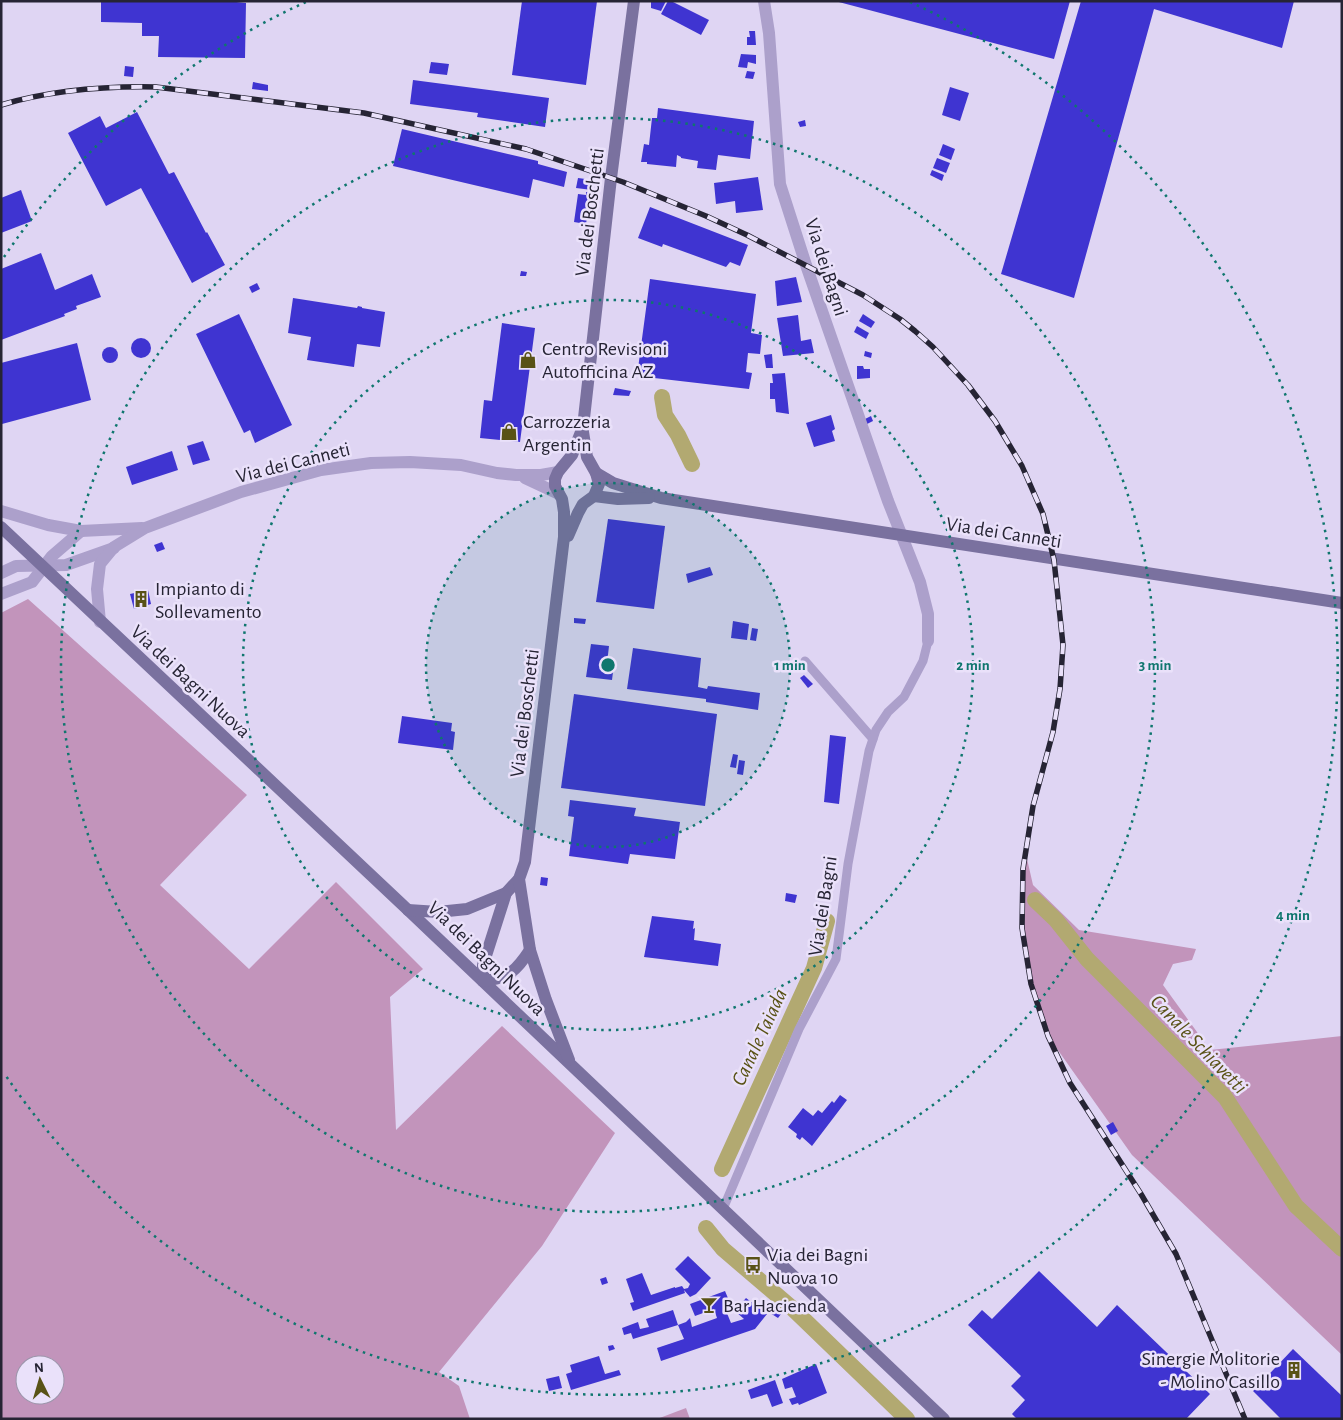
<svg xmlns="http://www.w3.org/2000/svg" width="1343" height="1420" font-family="'Alegreya Sans',sans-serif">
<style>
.green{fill:#c294bb;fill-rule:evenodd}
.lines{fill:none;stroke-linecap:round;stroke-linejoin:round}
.canal{stroke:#b2a971;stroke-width:16}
.building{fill:#3f34d1}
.lane{stroke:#aca0cb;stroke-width:9}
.street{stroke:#aca0cb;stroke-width:12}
.secondary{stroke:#7a719f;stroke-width:12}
.rail-casing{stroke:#262434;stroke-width:5.5}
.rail{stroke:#eae1fa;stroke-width:4;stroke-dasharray:11;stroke-linecap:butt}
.ring{fill:none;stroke:#0f766e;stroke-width:2.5;stroke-dasharray:2.5 5}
.labels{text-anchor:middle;stroke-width:5;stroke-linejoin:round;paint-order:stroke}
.street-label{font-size:20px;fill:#262434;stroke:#eae1fa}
.poi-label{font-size:20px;fill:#262434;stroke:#eae1fa;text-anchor:start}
.water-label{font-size:21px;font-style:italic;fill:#595216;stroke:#eae1fa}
.centre{fill:#0f766e;stroke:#eae1fa;stroke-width:2.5}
.ring-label{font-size:15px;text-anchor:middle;font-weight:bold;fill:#0f766e;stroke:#eae1fa;stroke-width:5;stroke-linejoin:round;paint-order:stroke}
</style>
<rect width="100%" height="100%" fill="#dfd5f3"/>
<g class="green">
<path d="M28 599 247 795 160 885 249 969 336 882 423 969 390 997 396 1130 502 1026 615 1133 542 1246 439 1372 459 1386 470 1419H1V613ZM25 1365H55V1395H25Z"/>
<polygon points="1025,850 1033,885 1079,930 1196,949 1192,960 1173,964 1163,985 1210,1050 1342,1036 1342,1355 1132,1155 1048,1036 1031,984 1024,947 1021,888"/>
<polygon points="686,1408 690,1419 657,1419"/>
</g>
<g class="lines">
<g class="canal">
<polyline points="662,397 665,415 678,435 692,464"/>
<polyline points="1035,900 1056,920 1087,959 1225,1097 1296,1206 1342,1249"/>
<polyline points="722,1169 814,968 827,921"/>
<polyline points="706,1228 723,1249 792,1308 907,1419"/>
</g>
</g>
<g class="building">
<polygon points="101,1 227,1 246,3 245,58 158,57 159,36 142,36 142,23 101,22"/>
<polygon points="522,1 597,1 586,85 512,75"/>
<polygon points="651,1 666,1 661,11 651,8"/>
<polygon points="668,1 671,1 709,20 701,35 661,14"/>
<polygon points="835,1 1070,1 1054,59"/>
<polygon points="1081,1 1294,1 1282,48 1154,9 1074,298 1001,274"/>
<polygon points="749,31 755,31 756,45 747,45 747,37 750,37"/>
<polygon points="741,54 756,55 756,64 748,62 747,68 738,67"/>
<polygon points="431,62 449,64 447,75 429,73"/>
<polygon points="125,66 134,67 133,77 124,76"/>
<polygon points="747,71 755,72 753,79 745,78"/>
<polygon points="413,80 549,98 545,127 477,117 478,113 410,104"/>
<polygon points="253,82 268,85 268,91 252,89"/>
<polygon points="950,87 969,93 960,121 942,115"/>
<polygon points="658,108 754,121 750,159 718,155 716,170 697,168 698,161 681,158 681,157 677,155 676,167 647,164 647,162 641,162 644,144 649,145 652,118 657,118"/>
<polygon points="137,112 169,174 174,172 206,233 207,232 225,265 192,283 141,188 106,206 68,133 100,116 106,128"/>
<polygon points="805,120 806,126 800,127 798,122"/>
<polygon points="402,129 538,161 538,164 567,172 564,187 533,179 529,198 393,166"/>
<polygon points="943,144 955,149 951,160 939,155"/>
<polygon points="937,158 950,163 946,173 933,168"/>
<polygon points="932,170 944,175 942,181 930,175"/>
<polygon points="758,177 763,210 736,213 735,201 716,204 714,183"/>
<polygon points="578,178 593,180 592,190 576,188"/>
<polygon points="21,190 32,221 1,233 1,198"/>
<polygon points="586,192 591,193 586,224 574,222 578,194 586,195"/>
<polygon points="650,207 748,245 740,266 730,262 726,267 663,244 662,247 638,238"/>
<polygon points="41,253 55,290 92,274 101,297 76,306 77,309 64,314 65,316 1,340 1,269"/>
<polygon points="521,271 527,272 526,276 520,276"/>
<polygon points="796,277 802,302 777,306 775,281"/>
<polygon points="650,279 756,294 751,333 762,335 760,354 748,353 746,372 752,373 749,389 637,376"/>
<polygon points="257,283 260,289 252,293 249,287"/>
<polygon points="293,298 357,308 358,306 362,307 362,308 385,312 380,347 357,344 354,367 307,360 311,337 288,333"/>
<polygon points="239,314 292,425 255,443 250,430 244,433 196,334"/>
<polygon points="863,314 875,322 871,328 859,321"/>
<polygon points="798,315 801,341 811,339 814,353 783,356 777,318"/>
<polygon points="502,323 535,328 520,442 480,438 484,400 492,401"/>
<polygon points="857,326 869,333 866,339 854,332"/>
<circle cx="141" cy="348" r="10"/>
<polygon points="77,343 91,400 2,424 1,363"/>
<circle cx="110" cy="355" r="8"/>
<polygon points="865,351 872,353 871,358 864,356"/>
<polygon points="772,354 773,368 766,368 764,355"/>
<polygon points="857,366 863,366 864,369 870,369 870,378 857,379"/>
<polygon points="785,373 789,414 776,412 775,399 770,399 770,383 773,383 772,374"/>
<polygon points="615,388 631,391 629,396 613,395"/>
<polygon points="831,415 835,429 832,431 835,441 814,447 806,423"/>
<polygon points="871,416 873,421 865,425 863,420"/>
<polygon points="203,441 210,460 193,465 187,446"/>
<polygon points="172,451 178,470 132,485 126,467"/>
<polygon points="608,519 665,526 654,609 596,602"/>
<polygon points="162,542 165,549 157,552 154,545"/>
<polygon points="710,567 713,575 688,583 686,574"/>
<polygon points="148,590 151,604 134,609 130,594"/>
<polygon points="574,618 586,619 585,624 574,623"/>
<polygon points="733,621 749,624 747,640 731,638"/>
<polygon points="752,628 758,629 756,641 750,640"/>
<polygon points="591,644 609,646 606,672 613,672 612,680 586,677"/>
<polygon points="633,648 701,658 698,687 707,689 708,686 760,693 758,710 706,702 706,699 627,689"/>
<polygon points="804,675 813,684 808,688 800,678"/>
<polygon points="574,694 717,714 705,806 561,788"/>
<polygon points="402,716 452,723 451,731 455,732 453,750 398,743"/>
<polygon points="830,735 846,737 839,804 824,802"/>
<polygon points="733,754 738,755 736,768 730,767"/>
<polygon points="739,760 745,761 743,775 737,774"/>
<polygon points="570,800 636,808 634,816 680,822 675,859 630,854 628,864 569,856 574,817 568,816"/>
<polygon points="541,877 548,878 547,886 540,885"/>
<polygon points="786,893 797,895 795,903 785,901"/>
<polygon points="652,916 694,921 693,929 695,928 694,940 721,944 718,966 644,957"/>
<polygon points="840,1095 847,1100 812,1146 802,1137 800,1140 796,1137 797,1134 788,1127 803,1108 813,1116 818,1110 822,1113 832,1101 834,1103"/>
<polygon points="1113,1122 1118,1131 1111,1135 1106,1126"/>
<polygon points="688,1256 711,1278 696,1294 690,1297 684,1290 685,1293 633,1311 630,1303 634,1302 626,1279 642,1273 651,1295 675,1287 675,1288 682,1286 684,1289 688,1288 690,1284 675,1269"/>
<polygon points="1039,1271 1097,1327 1117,1305 1210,1394 1186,1419 1017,1419 1012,1414 1025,1400 1011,1386 1021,1376 968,1325 982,1310 992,1319"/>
<polygon points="606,1277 608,1283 602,1285 600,1279"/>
<polygon points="725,1291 730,1303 724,1306 731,1323 744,1319 735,1311 746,1298 767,1314 755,1329 661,1361 657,1348 684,1339 678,1325 686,1322 690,1318 692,1327 717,1318 714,1309 695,1316 690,1304"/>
<polygon points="773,1308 781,1314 778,1318 770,1313"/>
<polygon points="673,1310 678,1325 633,1339 631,1333 624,1335 622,1328 638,1322 640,1329 649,1327 646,1319"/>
<polygon points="613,1345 615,1349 609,1351 608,1346"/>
<polygon points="1293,1349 1342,1396 1342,1419 1281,1419 1253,1391"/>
<polygon points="599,1356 605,1374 619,1370 621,1375 571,1390 566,1374 572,1372 570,1365"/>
<polygon points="816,1364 827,1393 799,1405 798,1403 792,1405 789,1399 796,1397 792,1387 785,1389 782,1379"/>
<polygon points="559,1376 562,1388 549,1391 546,1379"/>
<polygon points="775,1380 783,1403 772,1407 767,1394 751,1399 748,1390"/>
</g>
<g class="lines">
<g class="lane">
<polyline points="805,661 873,739"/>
<polyline points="723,1209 799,1029 836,959 848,864 869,751 876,730 888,712 904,697 923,661 928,641"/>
</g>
<g class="street">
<polyline points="764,1 769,33 780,184 806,265 888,501 920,582 928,614 928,641"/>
<polyline points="525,478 557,493"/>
<polyline points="1,511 48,525 81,531 142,528"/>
<polyline points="1,573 16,566 66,565 114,548"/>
<polyline points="1,594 32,582 52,556 81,531"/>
<polyline points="100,622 97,589 100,564 114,547 145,528 241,492 321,470 371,463 410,462 461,465 497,473 516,475 541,475 558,472"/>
</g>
<g class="secondary">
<polyline points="596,473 613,483 661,498 1342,603"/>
<polyline points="594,496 618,499 649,498"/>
<polyline points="1,527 408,910 944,1419"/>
<polyline points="568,536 578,513 583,504 594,496 599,484 596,473 587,457 583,432"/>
<polyline points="408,910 438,912 467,909 506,893"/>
<polyline points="483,981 483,965 506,893 519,879"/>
<path d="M483 981C509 978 516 971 530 950"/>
<polyline points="569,1060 546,1000 530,950 519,879 525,862 564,537 564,512 562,499 555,486 555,479 558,472 572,455 583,427 611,178 634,1"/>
</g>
<g class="rail-casing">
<path id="rail" d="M1 105C52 90 103 86 156 87L364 113 526 149 623 182 706 216 747 235 863 295 900 319 915 331 933 347 968 385 995 421 1022 466 1043 514 1054 560 1063 645 1060 689 1053 732 1033 806 1023 869 1022 928 1031 984 1048 1036 1070 1083 1141 1194 1176 1254 1245 1419"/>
</g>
<use href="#rail" class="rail"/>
</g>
<circle cx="608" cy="665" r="182" fill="#0f766e" fill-opacity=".12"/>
<g class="ring">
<circle cx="608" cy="665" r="182"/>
<circle cx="608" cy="665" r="365"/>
<circle cx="608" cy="665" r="547"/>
<path d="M4 257A729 729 0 0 1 306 2M910 2A729 729 0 1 1 4 1073"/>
</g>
<defs>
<g id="shop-bare" transform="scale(1.35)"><path d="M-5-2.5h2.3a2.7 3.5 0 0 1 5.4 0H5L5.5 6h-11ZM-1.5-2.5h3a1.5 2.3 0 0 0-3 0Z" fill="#595216" stroke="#eae1fa" stroke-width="2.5" paint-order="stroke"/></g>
<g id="building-bare" transform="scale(1.35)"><path d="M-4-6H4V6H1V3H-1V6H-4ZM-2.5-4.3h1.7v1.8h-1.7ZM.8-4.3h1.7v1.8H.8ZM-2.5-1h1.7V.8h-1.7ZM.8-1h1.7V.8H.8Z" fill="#595216" stroke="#eae1fa" stroke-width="2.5" paint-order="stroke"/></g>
<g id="bus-bare" transform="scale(1.35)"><path d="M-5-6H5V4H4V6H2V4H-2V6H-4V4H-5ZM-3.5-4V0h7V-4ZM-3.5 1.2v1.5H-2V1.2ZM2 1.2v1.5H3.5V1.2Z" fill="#595216" stroke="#eae1fa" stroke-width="2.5" paint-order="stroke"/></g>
<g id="bar-bare" transform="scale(1.35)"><path d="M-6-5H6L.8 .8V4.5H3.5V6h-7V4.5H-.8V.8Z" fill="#595216" stroke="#eae1fa" stroke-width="2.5" paint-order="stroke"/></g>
</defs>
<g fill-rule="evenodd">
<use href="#shop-bare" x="528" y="360"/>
<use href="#shop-bare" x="509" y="432"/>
<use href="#building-bare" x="141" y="599"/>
<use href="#bus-bare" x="753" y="1265"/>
<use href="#bar-bare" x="709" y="1305"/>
<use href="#building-bare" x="1294" y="1370"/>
</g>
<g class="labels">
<g class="street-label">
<text transform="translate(589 212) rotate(-83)" y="7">Via dei Boschetti</text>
<text transform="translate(827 267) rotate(72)" y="7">Via dei Bagni</text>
<text transform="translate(293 462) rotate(-14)" y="7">Via dei Canneti</text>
<text transform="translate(1004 532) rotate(9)" y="7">Via dei Canneti</text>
<text transform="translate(191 681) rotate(43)" y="7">Via dei Bagni Nuova</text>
<text transform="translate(524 713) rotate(-83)" y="7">Via dei Boschetti</text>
<text transform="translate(822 906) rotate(-81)" y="7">Via dei Bagni</text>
<text transform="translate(487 958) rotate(44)" y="7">Via dei Bagni Nuova</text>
</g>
<g class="poi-label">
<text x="542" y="355">Centro Revisioni<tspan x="542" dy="23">Autofficina AZ</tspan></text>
<text x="523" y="428">Carrozzeria<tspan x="523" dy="23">Argentin</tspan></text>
<text x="155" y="595">Impianto di<tspan x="155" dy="23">Sollevamento</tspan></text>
<text x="767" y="1261">Via dei Bagni<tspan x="767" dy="23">Nuova 10</tspan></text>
<text x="723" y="1312">Bar Hacienda</text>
<text x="1280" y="1365" text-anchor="end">Sinergie Molitorie<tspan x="1280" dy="23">- Molino Casillo</tspan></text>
</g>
<g class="water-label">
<text transform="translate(759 1037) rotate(-65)" y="7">Canale Taiada</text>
<text transform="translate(1199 1044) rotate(46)" y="7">Canale Schiavetti</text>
</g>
</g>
<circle cx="608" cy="665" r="8" class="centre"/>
<g class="ring-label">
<text x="790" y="670">1 min</text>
<text x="973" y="670">2 min</text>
<text x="1155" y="670">3 min</text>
<text x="1293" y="920">4 min</text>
</g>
<rect width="1343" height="1420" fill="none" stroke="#262434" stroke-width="5"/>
<g transform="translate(40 1380) rotate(355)"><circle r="24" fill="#eae1fa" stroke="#9c95ab"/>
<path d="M0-4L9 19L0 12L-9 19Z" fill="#595216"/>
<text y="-8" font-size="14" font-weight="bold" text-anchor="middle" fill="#262434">N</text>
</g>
</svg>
